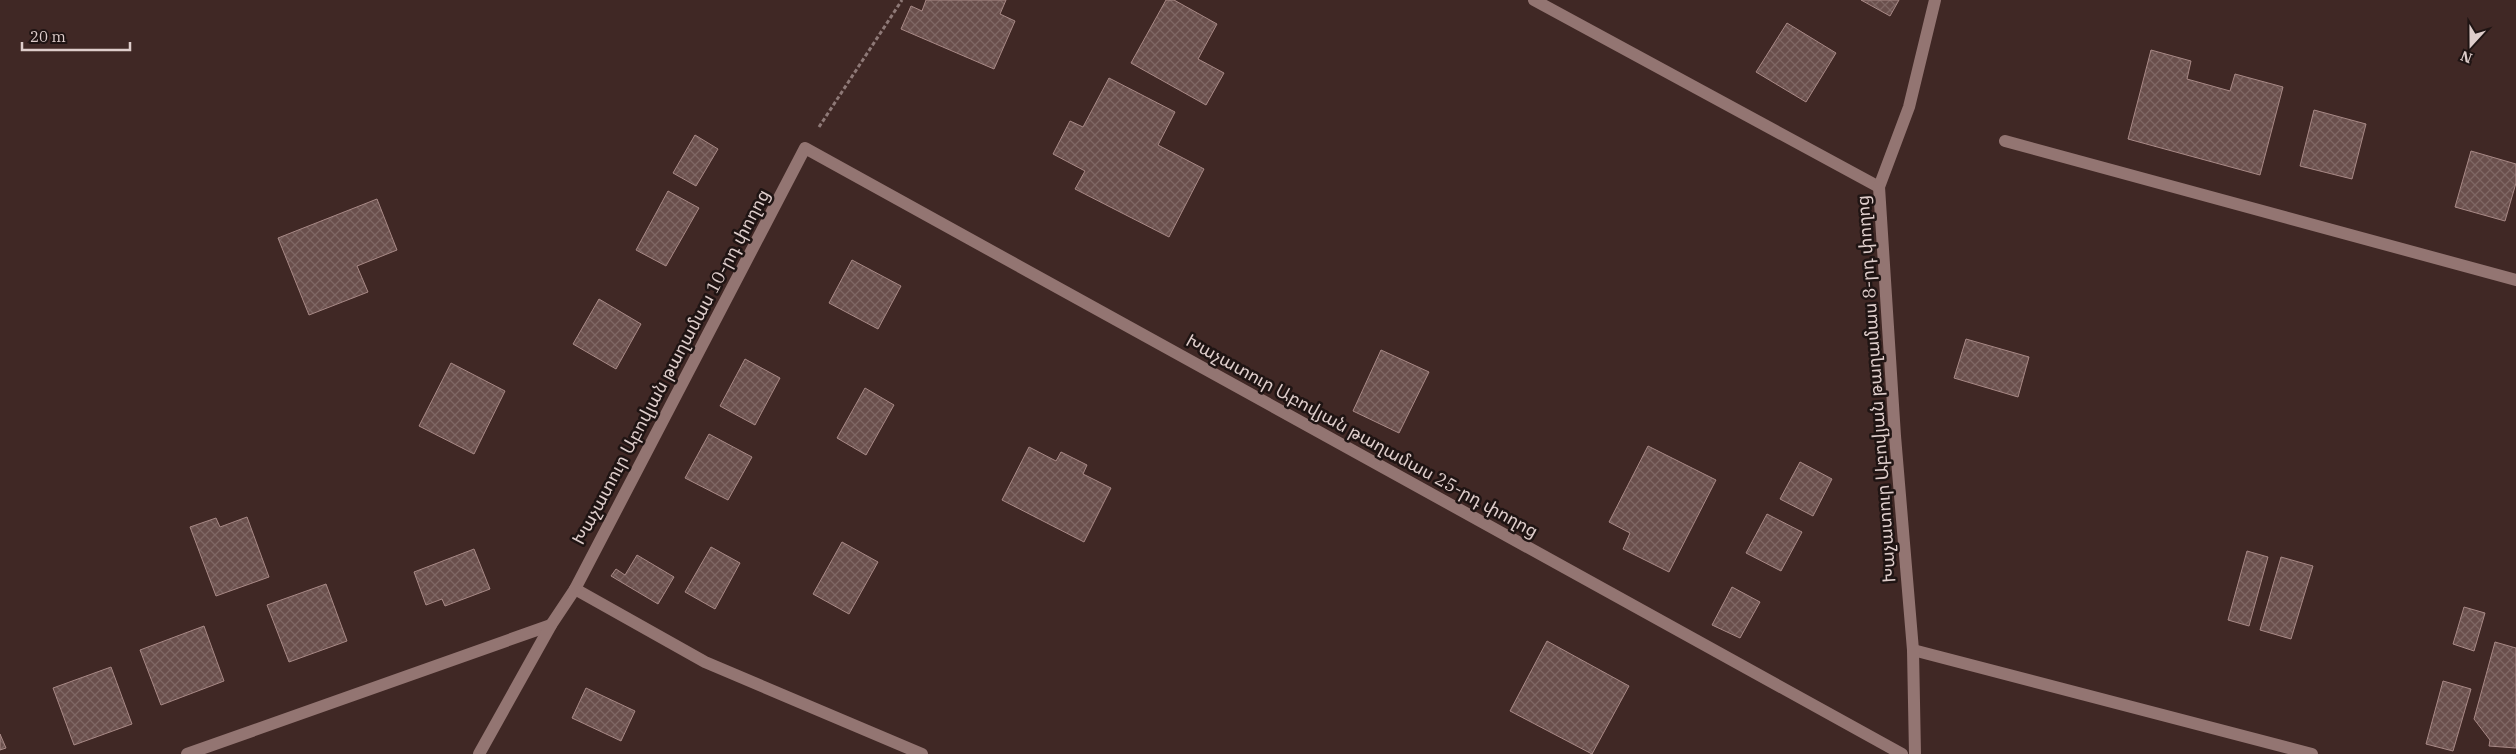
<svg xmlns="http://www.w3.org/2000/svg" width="2516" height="754" font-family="'IBM Plex Serif','Noto Sans Armenian',serif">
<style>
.building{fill:url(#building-cross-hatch);stroke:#a88986}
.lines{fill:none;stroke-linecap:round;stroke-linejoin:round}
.path{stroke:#8e7977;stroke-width:3;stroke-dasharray:4 2.5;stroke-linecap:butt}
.minor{stroke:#937572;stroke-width:12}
.labels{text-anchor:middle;stroke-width:5;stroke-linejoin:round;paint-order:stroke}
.street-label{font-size:18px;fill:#decdcb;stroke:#1f1413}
</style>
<defs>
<pattern id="building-cross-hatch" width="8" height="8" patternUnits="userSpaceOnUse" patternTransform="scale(1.25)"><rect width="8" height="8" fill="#6a4f4c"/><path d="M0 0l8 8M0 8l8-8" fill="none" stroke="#7f6764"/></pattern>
</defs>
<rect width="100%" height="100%" fill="#402825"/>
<g class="building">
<polygon points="926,0 1006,0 1000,14 1015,21 994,69 901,29 911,6 922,11"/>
<polygon points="1166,0 1174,0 1217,24 1198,59 1224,73 1206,105 1131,63"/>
<polygon points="1861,0 1899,0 1890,16"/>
<polygon points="1787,23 1836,53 1806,102 1756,72"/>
<polygon points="2151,50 2191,61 2187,79 2230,91 2235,74 2283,87 2260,175 2128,139"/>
<polygon points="1109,78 1175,112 1158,145 1204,169 1169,237 1075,189 1085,171 1053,154 1070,121 1083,127"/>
<polygon points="2314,110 2366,124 2352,179 2300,166"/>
<polygon points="695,135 718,149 696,186 673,173"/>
<polygon points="2471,151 2516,164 2516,183 2505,221 2455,207"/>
<polygon points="668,191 699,208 666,266 636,250"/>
<polygon points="377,199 397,250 357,266 368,292 309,315 278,238"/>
<polygon points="852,260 901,286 878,329 829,303"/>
<polygon points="599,299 641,324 616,369 573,344"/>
<polygon points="1966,339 2029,357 2018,397 1954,378"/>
<polygon points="1381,350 1429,372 1399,433 1353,411"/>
<polygon points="745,359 780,378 755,425 720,406"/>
<polygon points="451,363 505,391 474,454 419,426"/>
<polygon points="865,388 894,405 866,455 837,438"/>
<polygon points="709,434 752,457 728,500 685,478"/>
<polygon points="1648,446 1716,480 1669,572 1623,549 1630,533 1609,522"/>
<polygon points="1029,447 1056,461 1061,452 1087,465 1083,474 1111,488 1084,542 1002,500"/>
<polygon points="1800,462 1832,479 1813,516 1780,499"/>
<polygon points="1767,514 1802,532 1781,571 1746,553"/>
<polygon points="247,517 269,577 216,596 190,527 216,518 220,527"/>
<polygon points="842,542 878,562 849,614 813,594"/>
<polygon points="711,547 740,563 715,609 685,592"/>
<polygon points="474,549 490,589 445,606 442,599 426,605 414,572"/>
<polygon points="2247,551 2268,557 2249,626 2228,620"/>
<polygon points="637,555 674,577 658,604 611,576 616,569 625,575"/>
<polygon points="2281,557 2313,566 2291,639 2260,630"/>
<polygon points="326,584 347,641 289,662 267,605"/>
<polygon points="1732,587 1760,602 1740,638 1712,625"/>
<polygon points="2464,607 2485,613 2474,651 2453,644"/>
<polygon points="204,626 224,681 161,705 140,650"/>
<polygon points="1547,641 1629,686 1592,754 1510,711"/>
<polygon points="2495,642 2516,648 2516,748 2489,746 2490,740 2474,719"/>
<polygon points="111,667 132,724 74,745 53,688"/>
<polygon points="2443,681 2471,689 2453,751 2426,744"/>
<polygon points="586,688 635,711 621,741 572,718"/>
<polygon points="0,734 6,748 0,750"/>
</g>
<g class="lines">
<polyline class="path" points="819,127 902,0"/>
<g class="minor">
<polyline points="1534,0 1879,187"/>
<polyline points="2005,141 2516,280"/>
<polyline points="575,589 705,662 922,754"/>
<polyline points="1913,650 2312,754"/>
<polyline points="187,754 551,625"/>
<polyline points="479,754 551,625 575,589 805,148 1902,754"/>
<polyline points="1915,754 1913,650 1895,436 1879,187 1909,107 1935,0"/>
</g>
</g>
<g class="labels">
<g class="street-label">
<text transform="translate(671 367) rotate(-62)" y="6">Խաչատուր Աբովյան թաղամաս 10-րդ փողոց</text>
<text transform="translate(1876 389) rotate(-94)" y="6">Խաչատուր Աբովյան թաղամաս 8-րդ փողոց</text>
<text transform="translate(1362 436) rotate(29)" y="6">Խաչատուր Աբովյան թաղամաս 25-րդ փողոց</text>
</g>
</g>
<g transform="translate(2471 45) rotate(201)" stroke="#1f1413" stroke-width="4" paint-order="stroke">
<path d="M0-4L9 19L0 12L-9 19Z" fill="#decdcb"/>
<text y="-8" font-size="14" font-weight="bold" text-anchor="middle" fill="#decdcb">N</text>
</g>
<path d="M22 42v8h108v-8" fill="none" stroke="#decdcb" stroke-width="2.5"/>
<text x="30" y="42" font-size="15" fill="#decdcb" stroke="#1f1413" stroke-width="4" paint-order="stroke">20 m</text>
</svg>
